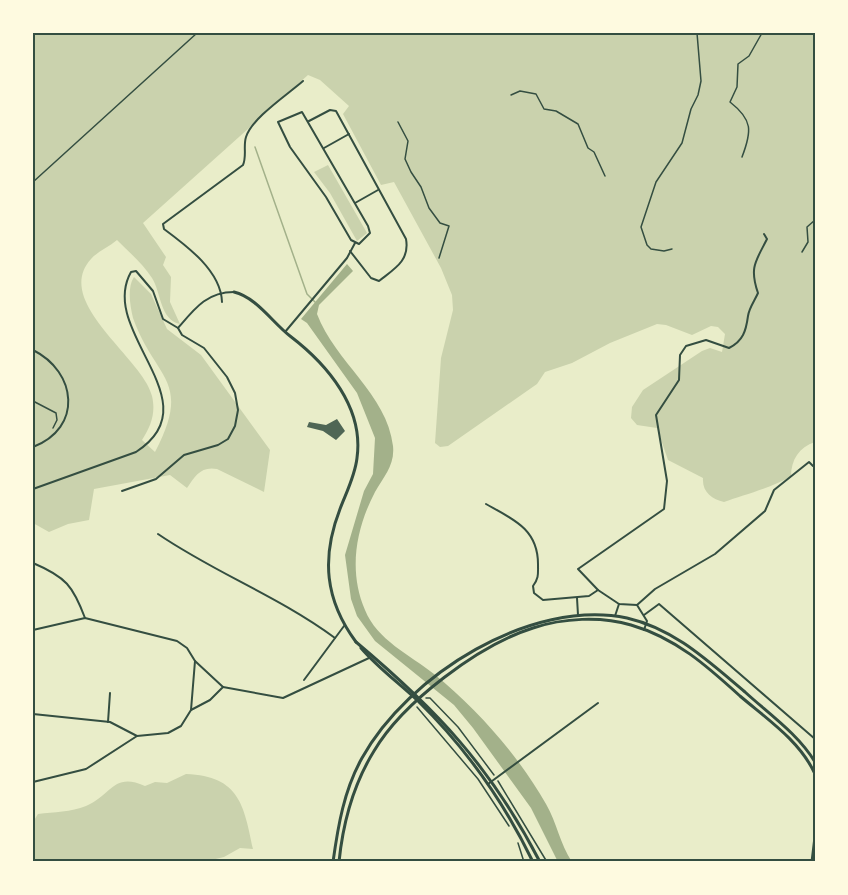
<svg xmlns="http://www.w3.org/2000/svg" width="848" height="895" font-family="'Archivo Narrow',sans-serif">
<style>
.green{fill:#cad2ad}
.water{fill:#a3b18a}
.lines{fill:none;stroke-linecap:round;stroke-linejoin:round}
.stream{stroke:#a3b18a;stroke-width:1.5}
.building{fill:#4f6655}
.path{stroke:#344e41;stroke-width:1.5}
.minor{stroke:#344e41;stroke-width:2}
.tertiary{stroke:#344e41;stroke-width:3}
.secondary{stroke:#344e41;stroke-width:3}
.neatline{fill:none;stroke:#344e41;stroke-width:2}
</style>
<rect width="100%" height="100%" fill="#e9edc9"/>
<g class="green">
<path d="M33 33H815V442C799 447 791 460 791 476 774 487 744 495 724 502 712 499 702 492 703 478L668 460 657 428 637 425 631 418 632 407 643 390 702 351 710 348 722 352 725 334 718 327 711 326 692 335 666 325 657 324 610 343 572 363 545 372 537 384 448 446 440 447 435 443 441 358 453 310 452 295 441 268 394 182 381 185 343 114 349 106 320 80 308 75 143 223 166 257 163 265 171 277 170 302 180 324C160 320 161 292 152 278 143 264 129 252 117 240 109 247 98 251 91 259 52 302 143 358 152 396 156 413 151 426 142 440L155 452C193 379 155 380 133 318 130 306 127 287 134 277L151 294 167 329 201 355 270 450 264 492 217 469C201 466 195 476 187 488L170 475 94 489 89 520 68 524 49 532 33 523Z"/>
<polygon points="328,165 367,233 357,241 330,193 314,172"/>
<path d="M186 774C240 776 244 806 253 849L240 848 224 857 203 862H33V822L38 814C54 812 71 812 86 806 112 795 113 772 145 786L155 782 167 783Z"/>
</g>
<path class="water" d="M347 264 353 271 319 305 317 314C335 362 387 394 393 446 395 465 384 476 375 492 356 528 348 571 365 610 377 640 410 655 434 674 478 710 518 755 546 804 557 823 560 844 572 862H558L531 808 473 728 454 705 375 641 357 616 351 599 345 555 364 491 373 474 375 438 357 393 307 323 301 319Z"/>
<g class="lines">
<polyline class="stream" points="255,147 307,294 315,302"/>
</g>
<polygon class="building" points="337,419 345,431 336,440 323,431 307,427 309,422 326,425"/>
<g class="lines">
<g class="path">
<polyline points="511,95 520,91 536,94 544,109 556,111 578,124 588,148 594,152 605,176"/>
<polyline points="398,122 408,141 405,159 411,172 421,187 429,208 440,223 449,226 439,258"/>
<path d="M742 157C752 131 753 120 730 102L737 87 738 64 749 56 762 33"/>
<polyline points="33,182 197,33"/>
<polyline points="672,249 664,251 651,249 647,245 641,227 656,182 682,143 691,109 698,95 701,81 697,33"/>
<polyline points="802,252 808,242 807,227 815,220"/>
<polyline points="33,401 56,413 57,420 53,428"/>
<polyline points="426,698 430,698 458,727 494,775"/>
<polyline points="417,707 478,779 509,826"/>
<polyline points="498,781 547,862"/>
<polyline points="518,843 524,862"/>
</g>
<g class="minor">
<polygon points="302,112 368,226 370,233 359,244 351,240 326,197 290,147 278,122"/>
<path d="M309 121 330 110 336 111 406 239C410 261 394 269 379 281L371 278 350 251"/>
<polyline points="324,148 349,134"/>
<polyline points="355,203 378,190"/>
<path d="M222 302C221 271 187 246 164 229L163 224 243 165C247 156 243 146 246 137 252 118 287 95 303 81"/>
<polyline points="285,332 347,258 355,243"/>
<path d="M33 350C77 372 83 428 33 447"/>
<path d="M33 489 136 452C214 402 97 332 131 272L136 271 153 291 163 319 178 328C195 308 207 292 234 292"/>
<polyline points="122,491 156,479 184,455 218,445 228,439 235,426 238,410 235,393 227,377 204,348 182,335 178,328"/>
<path d="M486 504C513 519 538 529 538 564 538 574 539 578 533 586L534 593 543 600 589 596 598 590 619 604 637 605"/>
<path d="M158 534C215 573 278 596 335 638"/>
<path d="M33 563C66 577 73 586 85 618"/>
<path d="M598 590 578 569 664 509 667 481 656 415 679 380 680 355 686 346 706 340 729 348C743 341 746 331 748 316 749 308 755 300 758 293 749 267 756 261 767 239L764 234"/>
<polyline points="577,598 578,615"/>
<polyline points="644,615 659,604 815,739"/>
<polyline points="615,616 619,604"/>
<polyline points="33,630 85,618 177,641 187,648 195,661 223,687 210,700 191,710"/>
<polyline points="644,630 647,621 637,605 655,589 715,554 765,511 774,490 809,462 813,466"/>
<polyline points="304,680 344,626"/>
<polyline points="223,687 283,698 369,658"/>
<polyline points="33,714 110,722 137,736"/>
<polyline points="108,722 110,693"/>
<polyline points="33,782 86,769 137,736 168,733 181,726 191,710 195,661"/>
<polyline points="488,784 598,703"/>
</g>
<path class="tertiary" d="M234 292C256 297 273 323 290 336 328 365 364 408 357 458 355 476 346 493 340 509 321 558 325 600 356 642"/>
<g class="secondary">
<path d="M356 642C437 710 491 767 540 862"/>
<path d="M361 648C378 668 399 683 418 701 466 748 504 802 533 862"/>
<path d="M333 862C338 826 344 790 362 758 408 675 531 598 627 618 675 629 709 662 745 692 769 714 798 734 815 762"/>
<path d="M339 862C343 822 353 785 374 751 403 702 479 645 533 628 563 618 601 616 631 625 676 638 707 666 740 696 767 719 800 741 815 774"/>
<polyline points="812,862 815,837"/>
</g>
</g>
<rect width="848" height="895" fill="none" stroke="#fefae0" stroke-width="69"/>
<rect x="34" y="34" width="780" height="826" class="neatline"/>
</svg>
